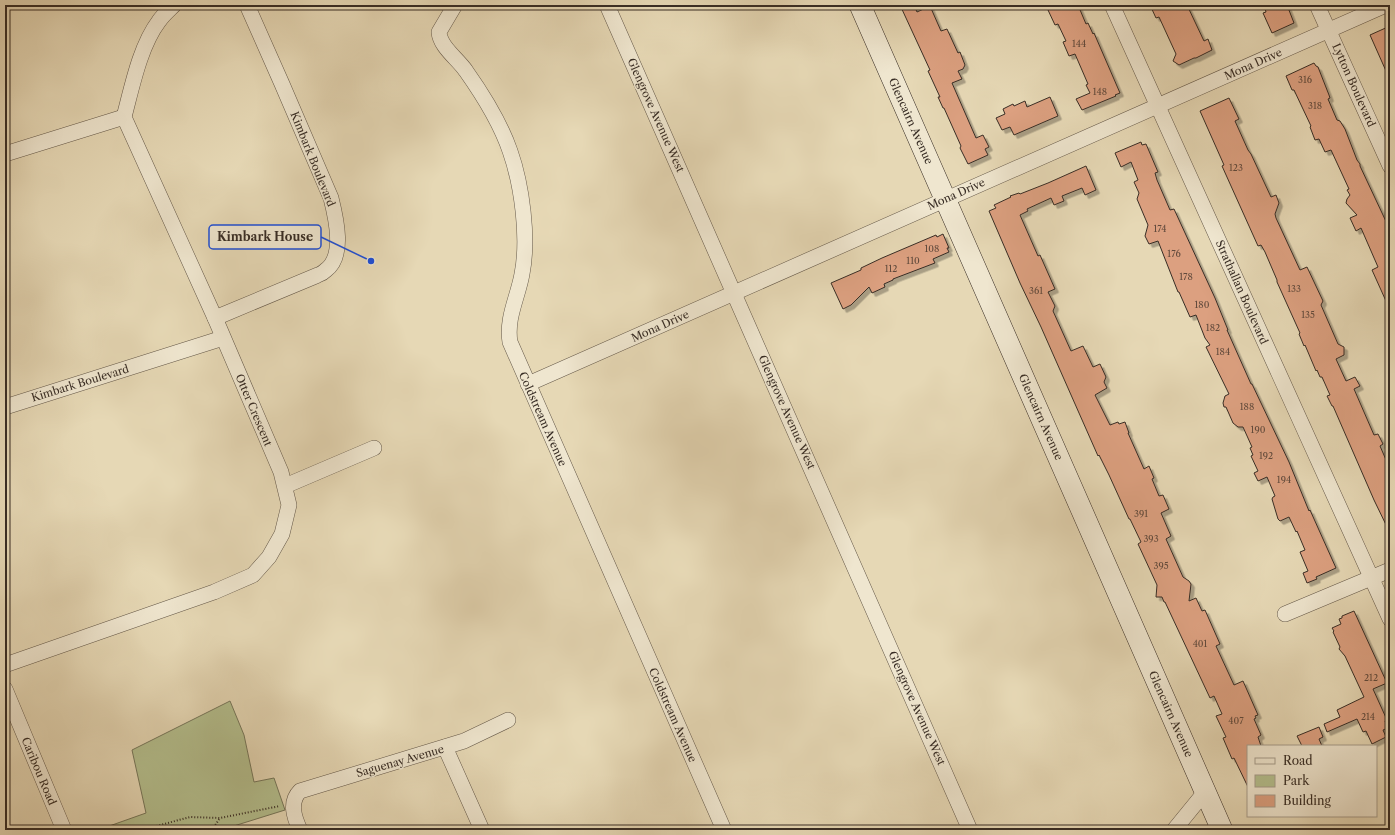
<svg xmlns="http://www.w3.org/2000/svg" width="1395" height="835" font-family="'Libre Caslon Text',serif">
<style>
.green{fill:#b4bf8e;stroke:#76765a}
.building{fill:#dca080;stroke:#382d25;filter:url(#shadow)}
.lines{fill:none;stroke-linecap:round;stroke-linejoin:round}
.street-casing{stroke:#645849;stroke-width:16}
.secondary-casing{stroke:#382d25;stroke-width:22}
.path{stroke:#382d25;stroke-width:2;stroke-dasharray:1 2;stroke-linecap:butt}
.street{stroke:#efe6cf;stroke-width:15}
.secondary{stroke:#efe6cf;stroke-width:21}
.labels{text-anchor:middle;stroke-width:3;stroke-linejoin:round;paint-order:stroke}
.number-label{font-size:9px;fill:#614a3c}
.street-label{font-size:11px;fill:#382d25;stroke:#efe6cf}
.leader{fill:none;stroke:#1d4ed8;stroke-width:1.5}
.callout-dot{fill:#1d4ed8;stroke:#efe6cf;stroke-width:1.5}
.callout{fill:#efe6cf;stroke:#1d4ed8;stroke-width:1.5}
.callout-label{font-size:12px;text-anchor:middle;font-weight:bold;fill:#382d25}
</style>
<defs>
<filter id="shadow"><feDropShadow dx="3.5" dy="3.5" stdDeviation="0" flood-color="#0004"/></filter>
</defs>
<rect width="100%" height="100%" fill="#e6d8b5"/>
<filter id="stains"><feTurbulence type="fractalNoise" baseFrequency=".005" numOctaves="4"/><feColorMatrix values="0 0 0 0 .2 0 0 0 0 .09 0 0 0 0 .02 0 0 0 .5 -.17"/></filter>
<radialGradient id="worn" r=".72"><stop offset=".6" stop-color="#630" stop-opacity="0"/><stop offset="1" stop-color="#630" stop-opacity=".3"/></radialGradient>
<polygon class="green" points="230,701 244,735 254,782 274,778 285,810 221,830 98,830 146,813 132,750"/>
<g class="building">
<polygon points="900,5 914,5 917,12 930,6 941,31 947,29 958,53 960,52 965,65 963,69 958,71 962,79 952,83 976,138 983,135 989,147 985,149 988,155 968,164 960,148 961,146 944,108 943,108 938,97 940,97 928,71 930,70"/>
<polygon points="1059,5 1078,5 1086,24 1088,23 1093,34 1094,33 1120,93 1115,95 1116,96 1082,110 1076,99 1090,93 1086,85 1088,84 1075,54 1069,56 1063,42 1066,41 1058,24 1055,25 1048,10"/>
<polygon points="1150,5 1187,5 1204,41 1208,39 1212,50 1196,58 1194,58 1179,65 1173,61 1176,54 1159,17 1156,18"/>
<polygon points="1264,5 1287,5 1294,23 1272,33 1263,13 1266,12"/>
<polygon points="1390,26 1390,80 1370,35"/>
<polygon points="1314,63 1316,66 1318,67 1329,95 1330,98 1328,99 1337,120 1340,121 1345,129 1357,160 1360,164 1360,166 1390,230 1390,310 1372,270 1378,267 1361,228 1356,231 1350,218 1357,215 1346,203 1347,199 1350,195 1347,190 1349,189 1331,150 1325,152 1319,139 1315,140 1310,127 1311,126 1294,90 1292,90 1286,76"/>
<polygon points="1050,97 1058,116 1014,135 1010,127 1002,130 996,118 1005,114 1003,109 1013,104 1014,106 1025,101 1027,107"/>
<polygon points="1229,98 1239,119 1235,121 1248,150 1251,154 1271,197 1276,195 1279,203 1275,214 1276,218 1300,270 1307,267 1323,301 1321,305 1338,344 1344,347 1344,355 1336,359 1346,381 1355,377 1360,386 1354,389 1374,435 1378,434 1383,444 1380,446 1390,469 1390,533 1374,500 1333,406 1332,406 1327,396 1330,395 1322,377 1320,377 1317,370 1316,371 1305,345 1304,346 1299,334 1300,333 1277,282 1277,280 1265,252 1261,245 1258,246 1222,166 1224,165 1200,111"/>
<polygon points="1141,142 1142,145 1146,144 1158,172 1155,173 1157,180 1170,210 1174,209 1215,298 1228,330 1227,330 1251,384 1252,384 1289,462 1309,511 1310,510 1336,568 1316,577 1317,579 1307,583 1303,573 1308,571 1300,552 1305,550 1297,531 1296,532 1289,517 1280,521 1278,519 1272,499 1273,497 1275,496 1267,477 1258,481 1254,473 1258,471 1251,456 1253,455 1250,448 1252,447 1243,427 1238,427 1233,423 1226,407 1224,407 1223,403 1225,396 1229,394 1206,347 1210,345 1205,338 1196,315 1190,317 1179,292 1178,292 1158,241 1149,244 1145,236 1148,225 1137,199 1139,193 1134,182 1138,180 1131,162 1121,167 1115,153"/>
<polygon points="1086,166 1096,190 1085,195 1082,188 1062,196 1064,201 1054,205 1051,198 1027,209 1028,211 1020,215 1038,256 1040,255 1055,289 1048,292 1055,306 1053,311 1071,351 1083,346 1093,367 1100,364 1106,377 1104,382 1107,388 1095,395 1110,425 1118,422 1119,424 1125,422 1129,433 1128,433 1144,469 1149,466 1154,478 1152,479 1159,496 1163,495 1169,509 1161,513 1171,536 1166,539 1183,577 1189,581 1191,584 1189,601 1196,598 1202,611 1205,610 1220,644 1216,646 1234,685 1243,681 1258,715 1255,716 1256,718 1254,719 1261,735 1258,737 1261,746 1248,746 1248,787 1234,758 1232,759 1223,738 1226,737 1216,716 1222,714 1214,696 1210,698 1165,602 1164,602 1162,597 1156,597 1157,585 1138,544 1141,542 1130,519 1129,519 1109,475 1099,455 1098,456 1041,327 1020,283 989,211 996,208 994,205 1011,197 1010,196 1019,193 1020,194 1048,183"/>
<polygon points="943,234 949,248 947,248 949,252 933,259 935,263 893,279 893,280 884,284 885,287 872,293 869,287 851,305 843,309 831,283 861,270 861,268 882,258 936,235 937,237"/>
<polygon points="1354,611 1387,683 1373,689 1387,720 1385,721 1388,728 1383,730 1386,737 1372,744 1366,731 1363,732 1357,719 1327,732 1324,724 1340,717 1337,710 1364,697 1345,656 1339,649 1340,647 1333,632 1334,631 1332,628 1341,624 1339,619 1342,618 1342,616"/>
<polygon points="1319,727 1323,737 1319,739 1322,746 1302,746 1297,736"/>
</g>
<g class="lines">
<g class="street-casing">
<g id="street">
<path d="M455 5 439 32C440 47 458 59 466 71 483 95 500 122 510 151 522 185 529 238 522 274 518 297 506 318 510 342L724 830"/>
<polyline points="607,5 970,830"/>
<polyline points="1112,5 1390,619"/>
<polyline points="1317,5 1390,166"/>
<polyline points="5,154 124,117"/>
<path d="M215 318 318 275C321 274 324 272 326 270 345 256 336 218 331 198L282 84 247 5"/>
<polyline points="528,384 1386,5"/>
<polyline points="5,407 223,338"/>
<polyline points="285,486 374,448"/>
<polyline points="1285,614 1390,570"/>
<path d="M5 665 214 592 253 575 269 557 282 534 289 505 281 472 215 318 124 117C132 87 140 46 159 21 163 15 169 10 174 5"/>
<polyline points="5,689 64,830"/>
<polyline points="445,747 482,830"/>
<path d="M300 830C294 817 289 802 300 791L464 741 508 720"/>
<polyline points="1174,830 1205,792"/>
</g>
</g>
<g class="secondary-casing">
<polyline id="secondary" points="860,5 1222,830"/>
</g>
<g class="path">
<polyline points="142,830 190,817 220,818 280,806"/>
<polyline points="212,830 220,818"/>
</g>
<use href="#street" class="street"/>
<use href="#secondary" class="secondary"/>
</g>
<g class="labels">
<g class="number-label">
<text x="1079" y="47">144</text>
<text x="1305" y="83">316</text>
<text x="1100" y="95">148</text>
<text x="1315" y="109">318</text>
<text x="1236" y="171">123</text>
<text x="1160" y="232">174</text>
<text x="932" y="252">108</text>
<text x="1174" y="257">176</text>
<text x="913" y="264">110</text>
<text x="891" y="272">112</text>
<text x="1186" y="280">178</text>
<text x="1294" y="292">133</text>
<text x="1036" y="294">361</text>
<text x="1202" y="308">180</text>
<text x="1308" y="318">135</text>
<text x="1213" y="331">182</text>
<text x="1223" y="355">184</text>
<text x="1247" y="410">188</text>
<text x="1258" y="433">190</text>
<text x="1266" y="459">192</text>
<text x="1284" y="483">194</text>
<text x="1141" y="517">391</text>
<text x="1151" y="542">393</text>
<text x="1161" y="569">395</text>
<text x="1200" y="647">401</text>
<text x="1371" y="681">212</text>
<text x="1368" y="720">214</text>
<text x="1236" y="724">407</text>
</g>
<g class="street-label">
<text transform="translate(1253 64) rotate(-24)" y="4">Mona Drive</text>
<text transform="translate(1354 85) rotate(66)" y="4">Lytton Boulevard</text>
<text transform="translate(656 115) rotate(66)" y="4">Glengrove Avenue West</text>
<text transform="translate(911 121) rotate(66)" y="4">Glencairn Avenue</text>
<text transform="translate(313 159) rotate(68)" y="4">Kimbark Boulevard</text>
<text transform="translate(956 194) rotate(-24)" y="4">Mona Drive</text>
<text transform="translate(1242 292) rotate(66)" y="4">Strathallan Boulevard</text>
<text transform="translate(660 326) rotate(-24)" y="4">Mona Drive</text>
<text transform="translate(80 383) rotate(-17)" y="4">Kimbark Boulevard</text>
<text transform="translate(254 410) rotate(67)" y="4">Otter Crescent</text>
<text transform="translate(787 412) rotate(66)" y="4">Glengrove Avenue West</text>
<text transform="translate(1041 417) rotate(66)" y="4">Glencairn Avenue</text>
<text transform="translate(543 419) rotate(66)" y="4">Coldstream Avenue</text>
<text transform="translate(917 708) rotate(66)" y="4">Glengrove Avenue West</text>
<text transform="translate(1171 714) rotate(66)" y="4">Glencairn Avenue</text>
<text transform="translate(673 715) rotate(66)" y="4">Coldstream Avenue</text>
<text transform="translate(400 761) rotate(-16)" y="4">Saguenay Avenue</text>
<text transform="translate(39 771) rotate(67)" y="4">Caribou Road</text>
</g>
</g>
<path class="leader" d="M371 261L321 237"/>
<circle class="callout-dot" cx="371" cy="261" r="4"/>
<rect class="callout" x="209" y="225" width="112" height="24" rx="4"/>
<g class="callout-label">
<text x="265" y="241">Kimbark House</text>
</g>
<rect width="1395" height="835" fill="none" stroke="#e6d8b5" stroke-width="20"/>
<rect x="6" y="6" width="1383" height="823" fill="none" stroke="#382d25" stroke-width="2"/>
<rect x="10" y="10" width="1375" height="815" fill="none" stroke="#382d25"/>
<rect x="1247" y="745" width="130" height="72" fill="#efe6cf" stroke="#a69c8b"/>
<rect x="1255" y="758" width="20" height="6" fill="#efe6cf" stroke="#a69c8b"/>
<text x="1283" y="765" font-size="12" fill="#382d25">Road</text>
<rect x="1255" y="775" width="20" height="12" fill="#b4bf8e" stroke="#a69c8b"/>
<text x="1283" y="785" font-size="12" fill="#382d25">Park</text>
<rect x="1255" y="795" width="20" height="12" fill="#dca080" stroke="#a69c8b"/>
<text x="1283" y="805" font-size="12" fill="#382d25">Building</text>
<rect width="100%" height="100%" filter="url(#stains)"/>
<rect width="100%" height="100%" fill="url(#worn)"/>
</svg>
